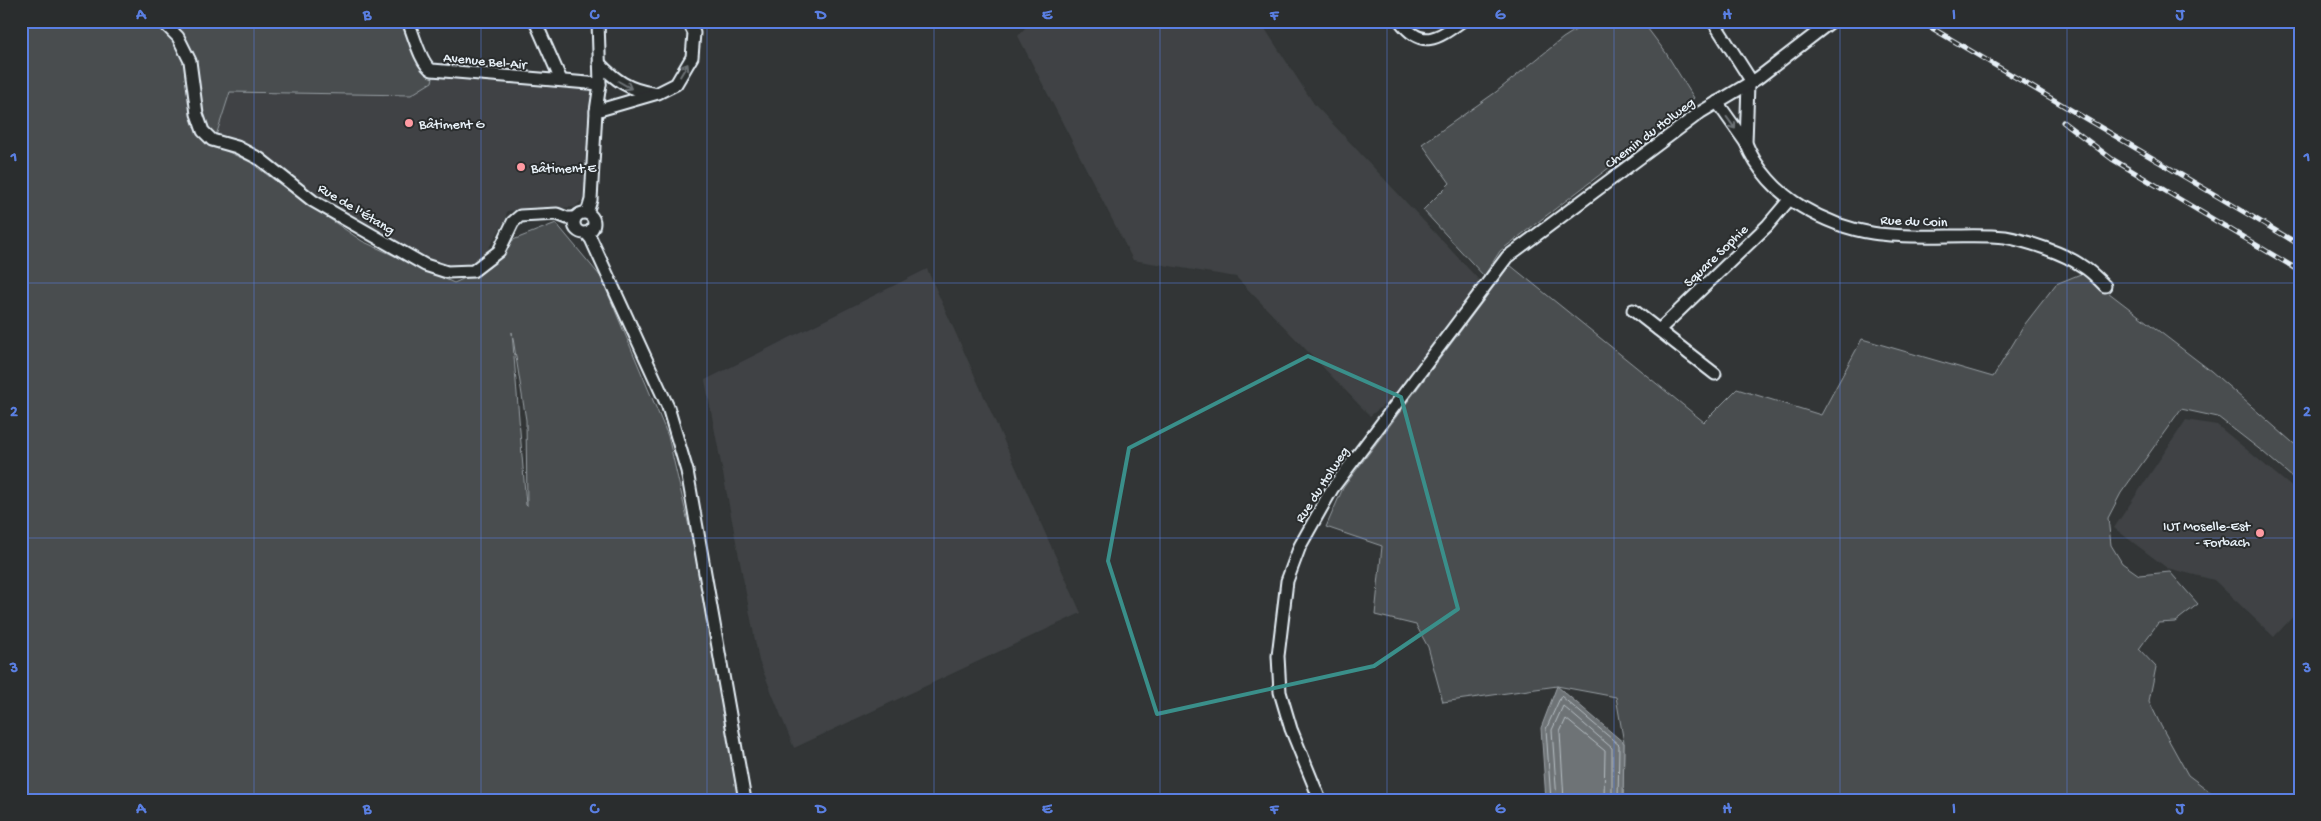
<svg xmlns="http://www.w3.org/2000/svg" width="2321" height="821" font-family="'Gochi Hand',sans-serif">
<style>
.built{fill:#3f4244}
.green{fill:#494d4f;stroke:#989fa4;fill-rule:evenodd}
.water{fill:#6e7376;stroke:#9fa5aa}
.lines{fill:none;stroke-linecap:round;stroke-linejoin:round}
.shore{stroke:#b7bfc4;stroke-width:1}
.minor-casing{stroke:#e8f1f8;stroke-width:15}
.minor{stroke:#2a2d2e;stroke-width:11}
.rail-casing{stroke:#e8f1f8;stroke-width:5}
.rail{stroke:#2a2d2e;stroke-width:3;stroke-dasharray:9;stroke-linecap:butt}
.oneway{stroke:#6c7275}
.marked{fill:none;stroke:#3a8f8a;stroke-width:4;stroke-linejoin:round}
.grid{fill:none;stroke:#5a7fe2;stroke-width:1;stroke-opacity:0.55}
.poi-dot{fill:#ff9aa2;stroke:#2a2d2e;stroke-width:2}
.labels{text-anchor:middle;stroke-width:4;stroke-linejoin:round;paint-order:stroke}
.street-label{font-size:14px;fill:#e8f1f8;stroke:#2a2d2e}
.poi-label{font-size:14px;fill:#e8f1f8;stroke:#2a2d2e;text-anchor:start}
.neatline{fill:none;stroke:#5a7fe2;stroke-width:2}
.grid-label{font-size:16px;text-anchor:middle;font-weight:bold;fill:#5a7fe2}
</style>
<rect width="100%" height="100%" fill="#323536"/>
<filter id="ink" filterUnits="userSpaceOnUse"><feTurbulence type="fractalNoise" baseFrequency=".02" numOctaves="2"/><feDisplacementMap in="SourceGraphic" scale="10" xChannelSelector="R" yChannelSelector="G"/><feConvolveMatrix kernelMatrix="1 2 1 2 8 2 1 2 1" color-interpolation-filters="sRGB"/></filter>
<g filter="url(#ink)">
<g class="built">
<polygon points="1031,21 1260,21 1314,104 1480,281 1394,397 1370,416 1236,277 1133,260 1018,36"/>
<polygon points="434,73 569,85 594,92 587,195 575,207 507,211 505,221 481,261 470,268 454,270 424,259 313,195 269,160 217,134 230,92 411,95"/>
<polygon points="927,269 1081,613 794,748 759,661 705,380"/>
<polygon points="2186,420 2217,425 2300,494 2300,609 2274,637 2214,580 2167,568 2114,528"/>
</g>
<g class="green">
<path d="M21 21H411L434 73 432 82 411 95 230 92 213 145 250 162 293 194 362 241 454 283 490 267 513 240 556 223 601 277 668 436 694 548 741 800H21ZM512 332 526 420 527 506 526 505Z"/>
<polygon points="1590,21 1642,21 1666,53 1694,98 1631,151 1500,251 1484,276 1423,210 1450,183 1422,144 1496,92 1563,38"/>
<polygon points="1510,265 1704,422 1737,389 1821,415 1862,339 1993,377 2025,324 2056,284 2083,273 2211,371 2300,449 2300,484 2263,452 2218,417 2181,409 2121,493 2108,518 2111,545 2122,563 2139,575 2170,572 2198,604 2175,622 2158,623 2139,649 2156,667 2149,701 2161,726 2188,775 2221,800 1623,800 1624,743 1616,697 1557,686 1443,702 1428,647 1416,625 1375,615 1382,546 1326,527 1343,488"/>
</g>
<polygon class="water" points="1557,686 1624,743 1623,800 1546,800 1541,728"/>
<g class="lines">
<g class="shore">
<polyline points="1551,800 1546,729 1561,696 1619,745 1618,800"/>
<polyline points="1557,800 1552,730 1563,706 1612,748 1612,800"/>
<polyline points="1564,800 1560,732 1566,719 1605,751 1604,800"/>
</g>
<g class="minor-casing">
<g id="minor">
<polyline points="162,21 178,37 190,61 197,114 203,131 212,140 237,147 260,159 313,201 425,265 447,272 473,271 499,251 513,222 520,216 557,214 567,218 575,218"/>
<path d="M408 21C413 33 421 65 432 70L600 84"/>
<polyline points="535,21 561,80"/>
<path d="M1400 21C1422 50 1437 39 1462 21"/>
<polyline points="1713,21 1752,82"/>
<path d="M599 63C615 80 629 90 653 93"/>
<path d="M1748 84 1746 143C1756 169 1778 193 1802 207 1852 237 1892 237 1948 236 1967 236 1986 235 2005 237 2027 241 2064 253 2082 266 2091 271 2098 279 2105 286"/>
<polyline points="1717,102 1746,143"/>
<polyline points="596,111 658,93 676,84 692,57 694,33 688,21"/>
<circle cx="584" cy="223" r="10"/>
<polyline points="587,213 591,200 596,111 600,84 598,21"/>
<polyline points="586,233 591,239 668,407 687,471 745,800"/>
<polyline points="1633,310 1715,374"/>
<polyline points="1659,330 1767,226 1789,200"/>
<polyline points="1320,800 1291,729 1280,692 1278,656 1287,581 1300,546 1332,489 1507,257 1701,112 1758,78 1832,21"/>
</g>
</g>
<use href="#minor" class="minor"/>
<g class="rail-casing">
<g id="rail">
<polyline points="1920,21 2300,245"/>
<polyline points="2063,122 2112,159 2300,271"/>
</g>
</g>
<use href="#rail" class="rail"/>
</g>
<defs><path id="oneway-shaft" d="M-6 0H5M1.5-3L5.5 0L1.5 3" fill="none" stroke-width="1.6" stroke-linecap="round" stroke-linejoin="round" transform="scale(1.25)"/></defs>
<g class="oneway">
<use href="#oneway-shaft" transform="translate(684 70) rotate(-59)"/>
<use href="#oneway-shaft" transform="translate(625 85) rotate(30)"/>
<use href="#oneway-shaft" transform="translate(1731 123) rotate(54)"/>
</g>
</g>
<path class="marked" d="M1308 356 1401 397 1458 609 1374 666 1157 714 1108 561 1129 448Z"/>
<path class="grid" d="M254 21V800M481 21V800M707 21V800M934 21V800M1160 21V800M1387 21V800M1614 21V800M1840 21V800M2067 21V800M21 283H2300M21 538H2300"/>
<g class="poi-dot">
<circle cx="409" cy="123" r="5"/>
<circle cx="521" cy="167" r="5"/>
<circle cx="2260" cy="533" r="5"/>
</g>
<g class="labels">
<g class="street-label">
<text transform="translate(485 60) rotate(5)" y="5">Avenue Bel-Air</text>
<text transform="translate(1649 132) rotate(-37)" y="5">Chemin du Holweg</text>
<text transform="translate(357 208) rotate(31)" y="5">Rue de l'Étang</text>
<text transform="translate(1914 220) rotate(2)" y="5">Rue du Coin</text>
<text transform="translate(1715 255) rotate(-44)" y="5">Square Sophie</text>
<text transform="translate(1321 484) rotate(-57)" y="5">Rue du Holweg</text>
</g>
<g class="poi-label">
<text x="419" y="128">Bâtiment G</text>
<text x="531" y="172">Bâtiment E</text>
<text x="2250" y="530" text-anchor="end">IUT Moselle-Est<tspan x="2250" dy="16">- Forbach</tspan></text>
</g>
</g>
<rect width="2321" height="821" fill="none" stroke="#2a2d2e" stroke-width="55"/>
<rect x="28" y="28" width="2266" height="766" class="neatline"/>
<g class="grid-label">
<text x="141" y="19">A</text>
<text x="367" y="19">B</text>
<text x="594" y="19">C</text>
<text x="821" y="19">D</text>
<text x="1047" y="19">E</text>
<text x="1274" y="19">F</text>
<text x="1500" y="19">G</text>
<text x="1727" y="19">H</text>
<text x="1954" y="19">I</text>
<text x="2180" y="19">J</text>
<text x="14" y="161">1</text>
<text x="2307" y="161">1</text>
<text x="14" y="416">2</text>
<text x="2307" y="416">2</text>
<text x="14" y="672">3</text>
<text x="2307" y="672">3</text>
<text x="141" y="813">A</text>
<text x="367" y="813">B</text>
<text x="594" y="813">C</text>
<text x="821" y="813">D</text>
<text x="1047" y="813">E</text>
<text x="1274" y="813">F</text>
<text x="1500" y="813">G</text>
<text x="1727" y="813">H</text>
<text x="1954" y="813">I</text>
<text x="2180" y="813">J</text>
</g>
</svg>
